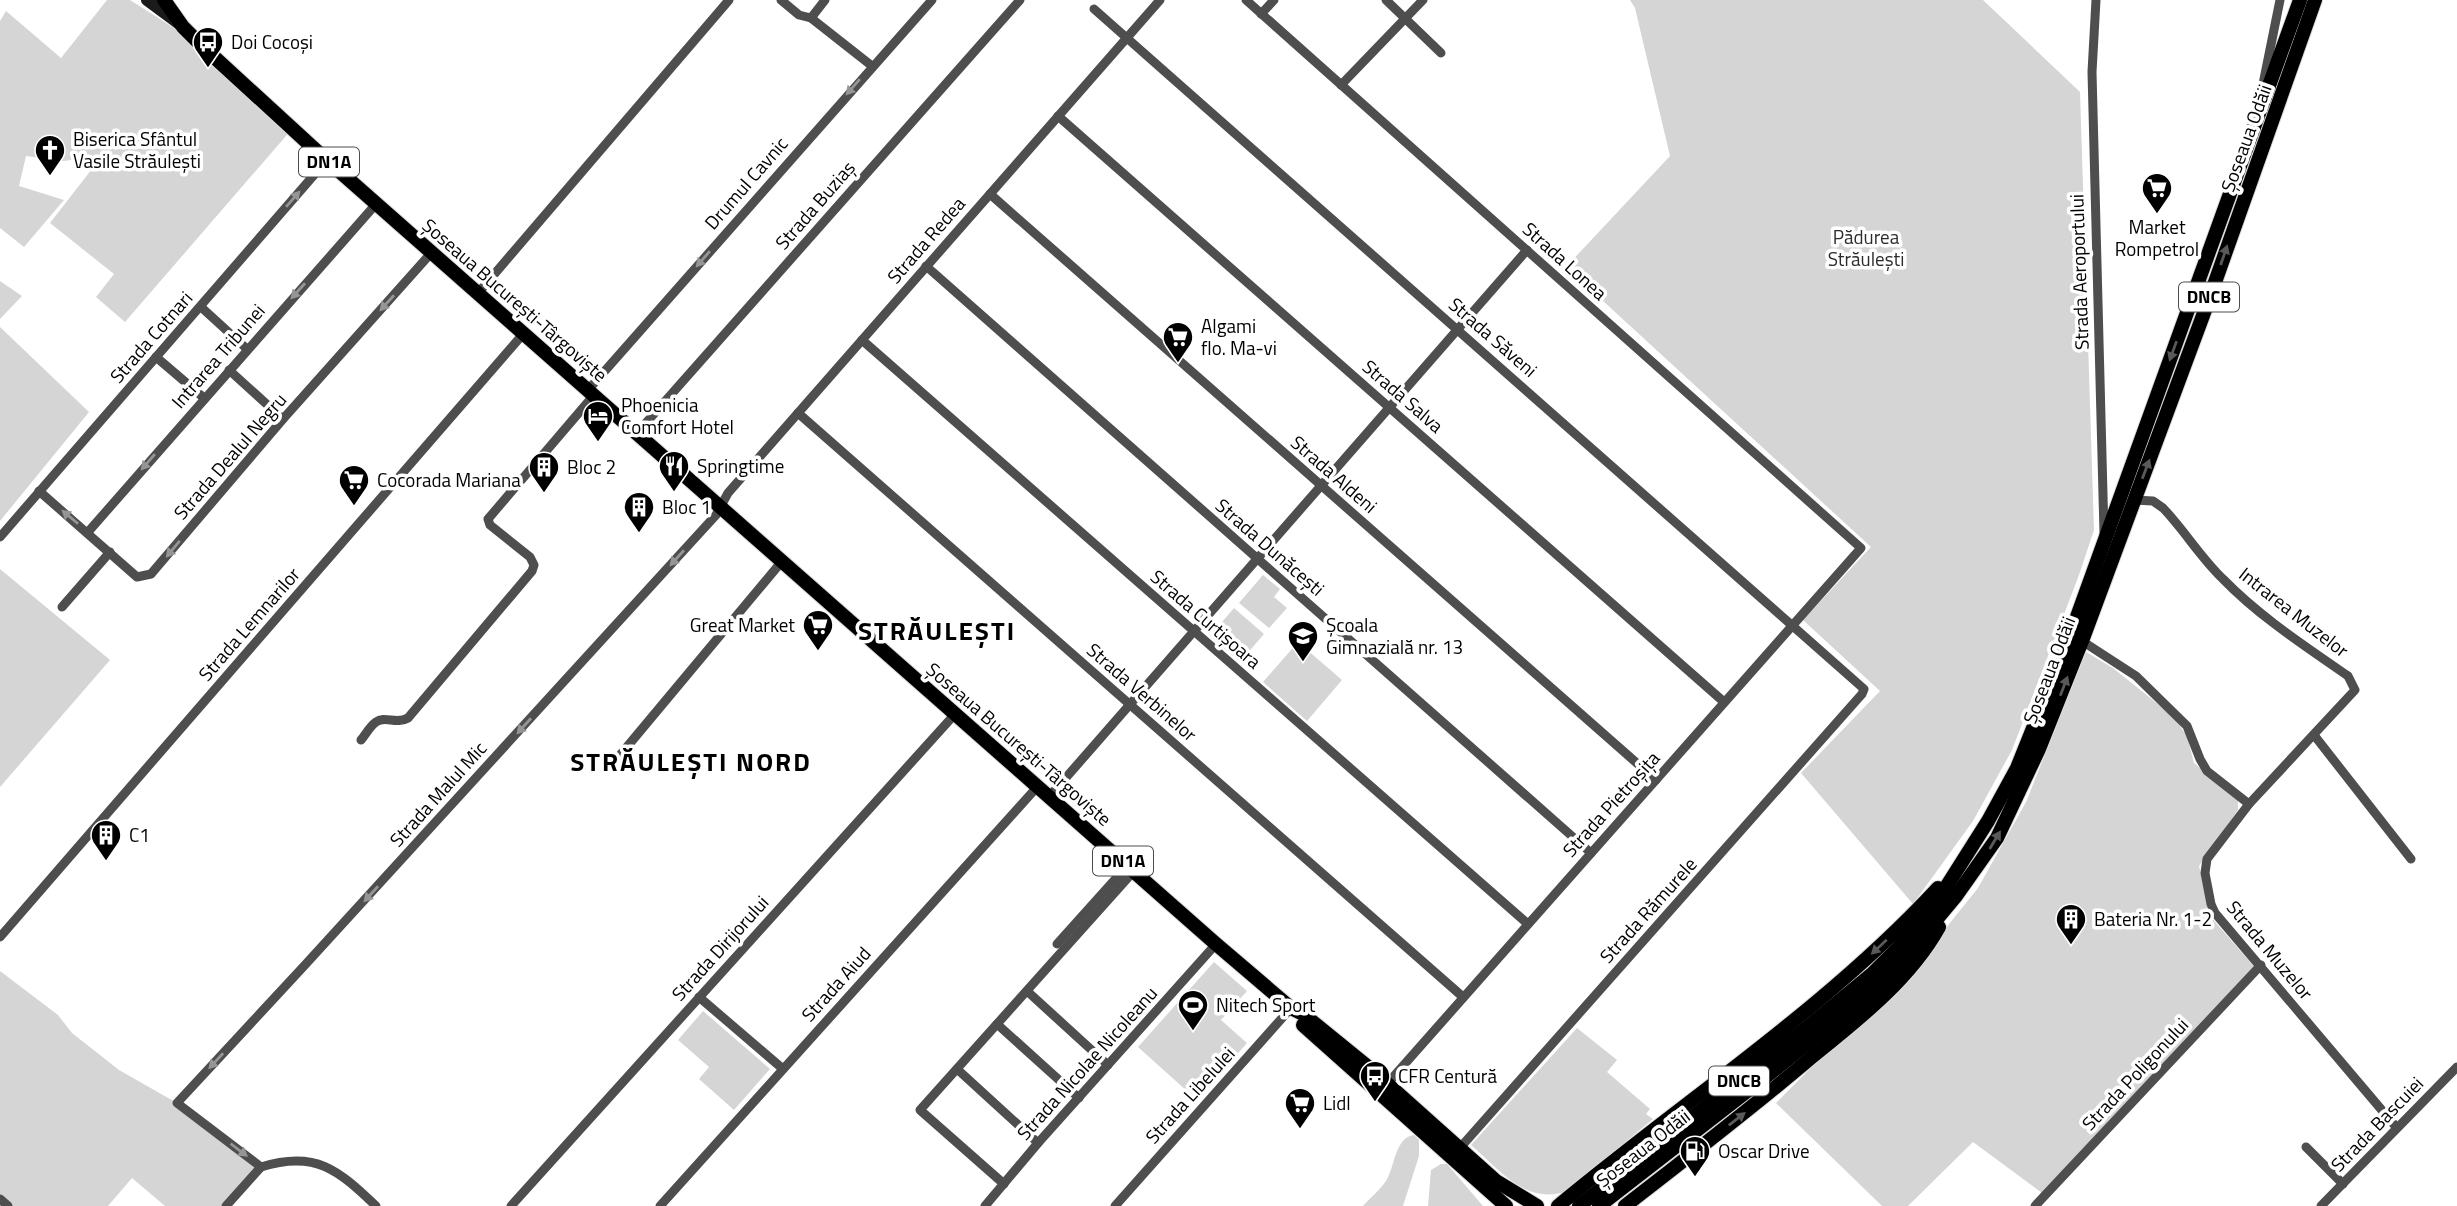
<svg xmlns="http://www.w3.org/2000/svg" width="2457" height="1206" font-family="'Titillium Web',sans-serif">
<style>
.green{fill:#d5d5d5}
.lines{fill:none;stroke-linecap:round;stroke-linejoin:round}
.primary-casing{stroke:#dbdbdb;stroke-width:16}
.street{stroke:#4e4e4e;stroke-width:9}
.secondary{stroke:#1b1b1b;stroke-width:12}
.primary{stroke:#000;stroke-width:14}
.oneway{fill:#959595}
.oneway2{fill:#595959}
.labels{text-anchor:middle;stroke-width:7;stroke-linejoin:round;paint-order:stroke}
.shield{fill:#fff;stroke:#4c4c4c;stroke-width:2}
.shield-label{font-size:18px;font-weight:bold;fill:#000}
.poi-label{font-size:19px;fill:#000;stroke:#fff;text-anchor:start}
.street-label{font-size:19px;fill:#000;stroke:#fff}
.park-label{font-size:19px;fill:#2c2c2c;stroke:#fff}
.district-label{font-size:26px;font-weight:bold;letter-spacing:2px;fill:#000;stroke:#fff}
</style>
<rect width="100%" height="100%" fill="#fff"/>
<g class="green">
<polygon points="107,0 130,0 201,45 292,129 125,322 96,297 114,274 50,223 102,156 63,161 26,156 19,186 64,200 24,247 0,228 0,21 6,11 61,58"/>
<polygon points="1630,0 1983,0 2080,92 2094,530 2079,575 2012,750 1973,821 1913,904 1801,773 1880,691 1803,620 1871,547 1566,267 1670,156 1635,8"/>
<polygon points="0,281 22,296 0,319"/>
<polygon points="0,327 89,412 0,521"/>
<polygon points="0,569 110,660 0,787"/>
<polygon points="1263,575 1280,589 1274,597 1287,608 1269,628 1239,603"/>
<polygon points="1234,608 1264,634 1240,662 1210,636"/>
<polygon points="1298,642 1342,680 1307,721 1263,682"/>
<polygon points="2086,652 2113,668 2174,717 2187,736 2194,763 2238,800 2238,810 2199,866 2210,916 2257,970 2042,1193 1973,1142 1908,1206 1882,1206 1776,1103 1929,949 1978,888 2026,802"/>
<polygon points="1214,962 1247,991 1221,1020 1247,1043 1197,1100 1138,1047"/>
<polygon points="0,971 58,1015 72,1033 119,1070 177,1103 261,1167 226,1206 165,1206 132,1178 108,1206 0,1206"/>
<polygon points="703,1011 770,1069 734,1110 699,1079 709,1067 678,1040"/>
<path d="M1577 1028 1617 1060 1607 1072 1650 1109 1646 1114 1653 1119 1565 1192C1524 1204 1499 1169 1471 1145Z"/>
<path d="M1414 1135 1419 1140V1156L1403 1206H1363C1370 1198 1380 1190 1386 1181 1395 1167 1395 1137 1414 1135Z"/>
<polygon points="1441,1164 1447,1164 1483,1206 1428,1206 1431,1170"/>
</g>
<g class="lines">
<g class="primary-casing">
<g id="primary">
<polyline points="164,0 183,27 201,45 321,155 1216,944 1291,1008 1303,1014 1373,1071 1496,1181 1537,1206"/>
<polyline points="1303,1025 1506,1206"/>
<path d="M1558 1206C1685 1100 1825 1010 1938 888"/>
<polyline points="1579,1206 1809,1026 1872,974 1898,948 1931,911 1988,821 2017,768 2069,639 2300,0"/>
<polyline points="1599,1206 1768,1075 1862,999 1901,962 1956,896 1997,838 2039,749 2082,641 2208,302 2315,0"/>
<path d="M1625 1206C1688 1157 1752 1108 1813 1056 1859 1019 1910 979 1939 927"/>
</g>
</g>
<g class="street">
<polyline points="781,0 799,15 811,18 872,66"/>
<polyline points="1246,0 1861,548 1387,1084"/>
<polyline points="1386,0 1441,53"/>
<polyline points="2096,0 2092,72 2104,533"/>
<polyline points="1094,9 1864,689 1862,694 1459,1149"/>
<polyline points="1261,14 1274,0"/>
<polyline points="811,18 825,0"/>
<polyline points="1341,85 1423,0"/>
<polyline points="2261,94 2280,0"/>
<polyline points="1058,116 1724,702"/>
<polyline points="990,194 1656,780"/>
<polyline points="926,266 1591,853"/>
<polyline points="479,292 729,0"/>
<polyline points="201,307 247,349"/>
<polyline points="862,340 1528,924"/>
<polyline points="156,357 204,398"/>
<polyline points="229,370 283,419"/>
<polyline points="588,390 932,0"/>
<polyline points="798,413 1463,997"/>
<polyline points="637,433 1020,0"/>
<polyline points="39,491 137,577 151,574 283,419 432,252"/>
<path d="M2134 500 2153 501 2163 508C2184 530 2201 558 2223 579 2260 617 2305 646 2348 676L2355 690 2249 804 2207 859 2205 873 2211 904 2215 913 2397 1128"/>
<polyline points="88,532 376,204"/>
<polyline points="0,537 327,160"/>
<polyline points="62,607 110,552"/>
<polyline points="2082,641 2136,676 2187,726 2200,759 2207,771 2249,804"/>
<polyline points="2314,735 2411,859"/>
<path d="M361 740C366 734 370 726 376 722 385 715 396 725 408 718L532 571 534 565 530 557 490 525 488 519 594 395"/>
<polyline points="621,754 783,560"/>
<polyline points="1049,797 1527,250"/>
<polyline points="0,937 524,333"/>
<polyline points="1057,944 1128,865"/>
<polyline points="1027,991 1108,1065"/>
<polyline points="699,997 783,1069"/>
<polyline points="997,1024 1079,1098"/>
<polyline points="957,1069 1038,1143"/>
<polyline points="2306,1147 2343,1184"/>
<polyline points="261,1167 177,1103 304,966 716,515 728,493 1160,0"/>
<path d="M261 1167C316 1150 338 1170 376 1206"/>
<polyline points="1004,1184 920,1110 1134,871"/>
<polyline points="0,1199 8,1206"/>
<polyline points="226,1206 261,1167"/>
<polyline points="511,1206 955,714"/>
<polyline points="660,1206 1038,786"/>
<polyline points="985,1206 1038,1143 1216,944"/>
<polyline points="1115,1206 1291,1008"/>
<polyline points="2035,1206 2261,965"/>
<polyline points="2321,1206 2457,1067"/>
</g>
<polyline class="secondary" points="147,0 178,23"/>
<use href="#primary" class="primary"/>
</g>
<defs><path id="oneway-solid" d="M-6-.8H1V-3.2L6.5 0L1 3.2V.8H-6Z" transform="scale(1.75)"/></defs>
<g class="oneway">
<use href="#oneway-solid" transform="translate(853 87) rotate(131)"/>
<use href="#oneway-solid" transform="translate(293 199) rotate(-49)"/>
<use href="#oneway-solid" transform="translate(703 259) rotate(131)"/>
<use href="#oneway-solid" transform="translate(298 291) rotate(132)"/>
<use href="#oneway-solid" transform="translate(387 303) rotate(132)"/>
<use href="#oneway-solid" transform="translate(148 462) rotate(131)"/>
<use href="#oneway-solid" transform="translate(70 517) rotate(-140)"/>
<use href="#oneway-solid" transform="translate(173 549) rotate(130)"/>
<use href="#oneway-solid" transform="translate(677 558) rotate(132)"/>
<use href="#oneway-solid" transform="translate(524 726) rotate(132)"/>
<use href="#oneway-solid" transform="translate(371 894) rotate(132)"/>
<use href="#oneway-solid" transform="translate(216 1061) rotate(133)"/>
<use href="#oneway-solid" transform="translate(239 1150) rotate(37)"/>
</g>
<g class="oneway2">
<use href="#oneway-solid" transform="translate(2224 255) rotate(-71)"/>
<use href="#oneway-solid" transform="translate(2173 351) rotate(110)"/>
<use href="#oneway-solid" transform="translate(2146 469) rotate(-69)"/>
<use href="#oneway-solid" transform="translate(2064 686) rotate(-69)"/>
<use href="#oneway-solid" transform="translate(1995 840) rotate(-59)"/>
<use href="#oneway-solid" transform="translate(1879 947) rotate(137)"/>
<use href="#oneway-solid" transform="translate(1737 1119) rotate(-38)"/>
</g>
<defs>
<g id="bus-pin" transform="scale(1.575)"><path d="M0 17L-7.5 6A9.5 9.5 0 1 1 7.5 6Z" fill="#000" stroke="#fff"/><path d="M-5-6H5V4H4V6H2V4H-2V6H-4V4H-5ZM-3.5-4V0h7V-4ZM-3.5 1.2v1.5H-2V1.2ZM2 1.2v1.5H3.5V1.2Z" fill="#fff"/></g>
<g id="church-pin" transform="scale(1.575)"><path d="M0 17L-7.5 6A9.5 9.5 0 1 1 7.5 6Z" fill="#000" stroke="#fff"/><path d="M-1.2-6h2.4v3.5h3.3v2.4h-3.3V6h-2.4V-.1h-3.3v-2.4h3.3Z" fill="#fff"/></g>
<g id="supermarket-pin" transform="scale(1.575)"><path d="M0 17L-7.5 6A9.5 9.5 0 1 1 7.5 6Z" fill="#000" stroke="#fff"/><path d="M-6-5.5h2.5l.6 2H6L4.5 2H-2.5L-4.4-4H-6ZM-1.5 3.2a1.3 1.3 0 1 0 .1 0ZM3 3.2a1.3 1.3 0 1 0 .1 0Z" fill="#fff"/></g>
<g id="hotel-pin" transform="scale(1.575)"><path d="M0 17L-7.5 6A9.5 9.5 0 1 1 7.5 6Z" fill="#000" stroke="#fff"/><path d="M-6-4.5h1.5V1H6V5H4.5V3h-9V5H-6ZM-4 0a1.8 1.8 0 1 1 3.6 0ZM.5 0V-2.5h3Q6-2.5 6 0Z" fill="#fff"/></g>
<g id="restaurant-pin" transform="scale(1.575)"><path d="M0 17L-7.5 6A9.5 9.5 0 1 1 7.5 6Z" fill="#000" stroke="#fff"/><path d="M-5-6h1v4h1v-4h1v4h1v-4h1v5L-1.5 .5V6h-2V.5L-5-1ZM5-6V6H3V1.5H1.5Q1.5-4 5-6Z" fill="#fff"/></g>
<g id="building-pin" transform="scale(1.575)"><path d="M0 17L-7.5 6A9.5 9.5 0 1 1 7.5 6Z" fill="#000" stroke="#fff"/><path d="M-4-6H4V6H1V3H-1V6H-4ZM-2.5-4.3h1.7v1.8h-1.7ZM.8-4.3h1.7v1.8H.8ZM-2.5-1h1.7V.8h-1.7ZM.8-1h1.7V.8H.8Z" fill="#fff"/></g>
<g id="school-pin" transform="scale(1.575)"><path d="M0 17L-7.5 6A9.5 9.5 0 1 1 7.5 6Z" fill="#000" stroke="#fff"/><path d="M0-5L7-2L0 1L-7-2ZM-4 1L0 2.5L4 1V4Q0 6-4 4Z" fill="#fff"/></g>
<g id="stadium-pin" transform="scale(1.575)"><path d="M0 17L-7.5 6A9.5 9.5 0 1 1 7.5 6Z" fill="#000" stroke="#fff"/><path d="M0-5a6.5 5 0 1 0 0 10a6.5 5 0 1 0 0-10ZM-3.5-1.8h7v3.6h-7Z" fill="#fff"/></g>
<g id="fuel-pin" transform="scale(1.575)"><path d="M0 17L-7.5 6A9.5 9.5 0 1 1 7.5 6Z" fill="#000" stroke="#fff"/><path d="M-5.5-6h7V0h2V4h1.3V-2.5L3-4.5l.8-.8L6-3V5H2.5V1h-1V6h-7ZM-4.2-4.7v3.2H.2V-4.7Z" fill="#fff"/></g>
</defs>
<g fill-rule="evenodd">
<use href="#bus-pin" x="208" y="42"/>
<use href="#church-pin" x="50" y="150"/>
<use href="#supermarket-pin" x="2157" y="188"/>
<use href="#supermarket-pin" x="1178" y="337"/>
<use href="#hotel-pin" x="598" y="416"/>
<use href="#restaurant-pin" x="674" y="466"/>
<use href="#building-pin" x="544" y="467"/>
<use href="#supermarket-pin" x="354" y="480"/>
<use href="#building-pin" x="639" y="507"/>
<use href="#supermarket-pin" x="818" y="625"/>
<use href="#school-pin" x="1303" y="636"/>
<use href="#building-pin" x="106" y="835"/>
<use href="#building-pin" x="2071" y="919"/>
<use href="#stadium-pin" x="1193" y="1005"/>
<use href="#bus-pin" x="1375" y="1076"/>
<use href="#supermarket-pin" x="1300" y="1103"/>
<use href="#fuel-pin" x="1695" y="1151"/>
</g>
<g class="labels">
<g class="shield">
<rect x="299" y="147.5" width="60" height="29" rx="5"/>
<rect x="2179" y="282.5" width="60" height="29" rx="5"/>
<rect x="1093" y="846.5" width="60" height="29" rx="5"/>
<rect x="1709" y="1066.5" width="60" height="29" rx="5"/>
</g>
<g class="shield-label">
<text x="329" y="168">DN1A</text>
<text x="2209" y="303">DNCB</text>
<text x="1123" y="867">DN1A</text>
<text x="1739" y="1087">DNCB</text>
</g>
<g class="poi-label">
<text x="231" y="49">Doi Cocoși</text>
<text x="73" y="146">Biserica Sfântul<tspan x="73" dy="22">Vasile Străulești</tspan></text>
<text x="2157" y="234" text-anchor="middle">Market<tspan x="2157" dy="22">Rompetrol</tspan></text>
<text x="1201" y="333">Algami<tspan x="1201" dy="22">flo. Ma-vi</tspan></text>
<text x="621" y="412">Phoenicia<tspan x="621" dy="22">Comfort Hotel</tspan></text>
<text x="697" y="473">Springtime</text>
<text x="567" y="474">Bloc 2</text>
<text x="377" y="487">Cocorada Mariana</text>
<text x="662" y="514">Bloc 1</text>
<text x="795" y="632" text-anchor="end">Great Market</text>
<text x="1326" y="632">Școala<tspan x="1326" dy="22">Gimnazială nr. 13</tspan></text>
<text x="129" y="842">C1</text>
<text x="2094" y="926">Bateria Nr. 1-2</text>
<text x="1216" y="1012">Nitech Sport</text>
<text x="1398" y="1083">CFR Centură</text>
<text x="1323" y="1110">Lidl</text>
<text x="1718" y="1158">Oscar Drive</text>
</g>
<g class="street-label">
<text transform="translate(2246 138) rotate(-70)" y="7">Șoseaua Odăii</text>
<text transform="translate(746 183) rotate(-49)" y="7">Drumul Cavnic</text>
<text transform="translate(815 205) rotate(-49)" y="7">Strada Buziaș</text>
<text transform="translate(926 240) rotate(-49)" y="7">Strada Redea</text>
<text transform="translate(1565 261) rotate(42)" y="7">Strada Lonea</text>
<text transform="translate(2079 272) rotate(-92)" y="7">Strada Aeroportului</text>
<text transform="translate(515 300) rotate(41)" y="7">Șoseaua București-Târgoviște</text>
<text transform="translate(151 337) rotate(-49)" y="7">Strada Cotnari</text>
<text transform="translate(1493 337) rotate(41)" y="7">Strada Săveni</text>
<text transform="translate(218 356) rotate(-49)" y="7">Intrarea Tribunei</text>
<text transform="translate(1403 396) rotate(41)" y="7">Strada Salva</text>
<text transform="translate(230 456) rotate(-49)" y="7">Strada Dealul Negru</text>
<text transform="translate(1334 474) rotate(41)" y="7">Strada Aldeni</text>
<text transform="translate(1270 547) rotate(41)" y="7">Strada Dunăcești</text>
<text transform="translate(2294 612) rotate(38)" y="7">Intrarea Muzelor</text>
<text transform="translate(1206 619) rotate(41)" y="7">Strada Curtișoara</text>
<text transform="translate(249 624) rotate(-49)" y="7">Strada Lemnarilor</text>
<text transform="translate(2049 670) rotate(-69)" y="7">Șoseaua Odăii</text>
<text transform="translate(1142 692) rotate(41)" y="7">Strada Verbinelor</text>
<text transform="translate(1019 744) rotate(41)" y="7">Șoseaua București-Târgoviște</text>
<text transform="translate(438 794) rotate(-48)" y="7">Strada Malul Mic</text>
<text transform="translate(1611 804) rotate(-48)" y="7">Strada Pietroșița</text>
<text transform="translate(1648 910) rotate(-48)" y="7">Strada Rămurele</text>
<text transform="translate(720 948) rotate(-48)" y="7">Strada Dirijorului</text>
<text transform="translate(2270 950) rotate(50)" y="7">Strada Muzelor</text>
<text transform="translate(836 984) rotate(-48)" y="7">Strada Aiud</text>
<text transform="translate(1087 1063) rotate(-48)" y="7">Strada Nicolae Nicoleanu</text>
<text transform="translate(2135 1074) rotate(-47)" y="7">Strada Poligonului</text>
<text transform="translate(1190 1095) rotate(-48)" y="7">Strada Libelulei</text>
<text transform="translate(2377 1124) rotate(-46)" y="7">Strada Bascuiei</text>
<text transform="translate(1643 1148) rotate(-38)" y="7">Șoseaua Odăii</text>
</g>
<g class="park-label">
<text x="1866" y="244">Pădurea<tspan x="1866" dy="22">Străulești</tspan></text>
</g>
<g class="district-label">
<text x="937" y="640">STRĂULEŞTI</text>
<text x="691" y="771">STRĂULEȘTI NORD</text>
</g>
</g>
</svg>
